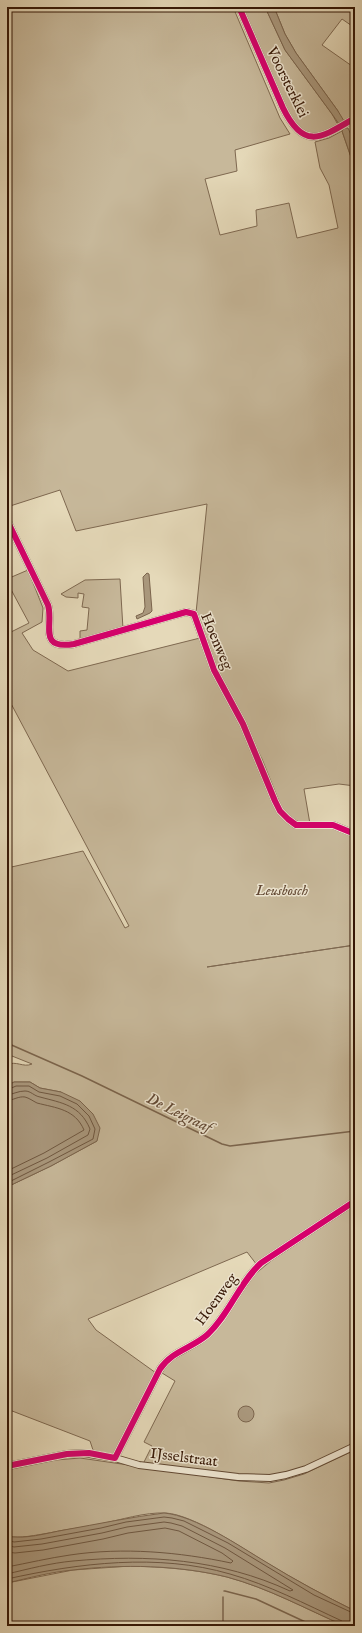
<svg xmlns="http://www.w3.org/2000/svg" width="362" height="1633" font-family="'IM FELL English',serif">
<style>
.green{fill:#c7b89a;stroke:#7e6850}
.water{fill:#a9977c;stroke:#7b644c}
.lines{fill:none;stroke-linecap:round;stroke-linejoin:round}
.shore{stroke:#6f5740;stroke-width:1}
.stream{stroke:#7b644c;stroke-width:1.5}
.street-casing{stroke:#614832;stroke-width:8}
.street{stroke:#eee6d2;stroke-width:6}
.cycleway-casing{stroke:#eee6d2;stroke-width:8}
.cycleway{stroke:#d6006c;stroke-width:6}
.labels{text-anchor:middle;stroke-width:3;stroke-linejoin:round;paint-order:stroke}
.street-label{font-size:15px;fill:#351705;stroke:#eee6d2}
.park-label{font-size:15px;font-style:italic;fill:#614732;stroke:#eee6d2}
.water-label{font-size:16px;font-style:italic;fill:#634a35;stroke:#eee6d2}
</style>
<rect width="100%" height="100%" fill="#e5d9b9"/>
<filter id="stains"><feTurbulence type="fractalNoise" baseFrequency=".005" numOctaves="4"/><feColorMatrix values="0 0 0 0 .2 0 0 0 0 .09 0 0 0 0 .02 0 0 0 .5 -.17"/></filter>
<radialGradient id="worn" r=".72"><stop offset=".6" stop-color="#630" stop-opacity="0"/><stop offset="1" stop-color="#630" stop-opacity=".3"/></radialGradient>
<g class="green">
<path d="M7 7H233L280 118 290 134 235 150 237 171 205 179 220 235 257 226 256 210 289 203 297 238 338 228 329 185 320 168 315 142 329 138 342 131 353 163 355 178V786L339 784 304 789 310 824C298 823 290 819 282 809L262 759 215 669 196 613 207 504 76 531 60 490 7 507Z"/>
<path d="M241 7H265L285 50 332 114 337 123 338 111 296 53 285 34 274 7H355V28L342 19 322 45 352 66 355 63V116C340 124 317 143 301 130 296 127 293 120 289 116Z"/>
<path d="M28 570 43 608 42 622 22 633 33 650 68 671 200 638 209 665 243 730 271 798 299 826 334 824 355 835V945L207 967 355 945V1199L257 1265 247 1252 88 1319 96 1330 156 1373 113 1455 93 1450 90 1441 7 1409V1187L51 1166 97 1141 61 1092 40 1088 30 1082H14L7 1086V1065C16 1060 23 1068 32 1064L7 1054V868L83 851 125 928 129 926 7 696V634L29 623 7 582V579Z"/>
<polygon points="120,579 123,629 80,640 80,631 87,630 89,608 82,607 84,594 78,593 78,598 66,597 61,594 85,580"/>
<polygon points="355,1205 355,1444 298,1471 266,1478 143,1464 152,1446 144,1442 175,1381 162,1373 169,1362 199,1345 216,1331 254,1275 272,1260"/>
<path d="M355 1450V1611C325 1596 295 1580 267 1563 242 1548 194 1515 166 1513 144 1512 121 1520 100 1524 83 1528 66 1529 49 1533 36 1535 20 1539 7 1536V1470L56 1460 80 1458 239 1481 269 1483 284 1480 304 1474Z"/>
<path d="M130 1566C163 1567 195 1569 227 1577 268 1588 306 1609 345 1626H7V1583L73 1570Z"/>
</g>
<g class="water">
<polygon points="265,7 274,7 285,34 296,53 338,111 344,121 339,124 332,114 285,50"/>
<polygon points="345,128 348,128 355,144 355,178 353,163 342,131"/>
<polygon points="147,573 149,574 152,611 150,613 137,619 136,616 143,613 145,607 143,577"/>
<polygon points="14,1082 30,1082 40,1088 61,1092 80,1101 93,1114 100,1128 97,1141 51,1166 7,1187 7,1086"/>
<circle cx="246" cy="1414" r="8"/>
<path d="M164 1513C196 1516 239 1546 266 1562 295 1580 325 1596 355 1611V1626H345C306 1609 268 1588 227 1577 178 1565 123 1564 73 1570 51 1572 29 1578 7 1583V1536C24 1540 47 1533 64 1530 98 1524 131 1517 164 1513Z"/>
</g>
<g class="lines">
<g class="shore">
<polyline points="7,1090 16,1086 29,1086 39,1092 60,1096 77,1104 89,1116 95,1129 93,1139 49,1162 7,1183"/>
<path d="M7 1095C14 1094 18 1091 25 1091 31 1091 34 1096 40 1097 62 1103 80 1105 90 1129L88 1135 47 1158 7 1177"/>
<path d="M7 1101C13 1100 19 1096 25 1097 29 1098 33 1101 37 1103 56 1108 75 1109 84 1130L44 1153 7 1171"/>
<polyline points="7,1540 14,1542 41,1539 101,1528 126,1522 164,1517 172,1518 184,1521 228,1543 314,1595 355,1614"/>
<path d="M7 1545 14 1547 42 1544 102 1533 127 1527 164 1522 171 1523 182 1526 225 1548 293 1590 290 1591C221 1559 147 1554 73 1561 51 1563 28 1569 7 1574"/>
<path d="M7 1552 15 1553 43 1550 103 1539 128 1533 165 1528 179 1531 222 1553 233 1561 231 1563C179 1552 123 1547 70 1555 49 1558 28 1563 7 1567"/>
<path d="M7 1579C79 1563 158 1553 230 1574 269 1585 305 1604 342 1621L345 1626"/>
</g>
<g class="stream">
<polyline points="7,1043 82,1076 222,1144 230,1146 355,1131"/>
<polyline points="224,1591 225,1591 256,1599 314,1626"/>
<polyline points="223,1597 223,1626"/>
</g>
<g class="street-casing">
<g id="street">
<path d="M239 7 283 108C304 151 321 138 355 118"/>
<path d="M7 520 48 605C54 624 37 650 74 644L186 612 194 614 214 670 243 724 275 801 280 811 288 819 296 825H333L355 834"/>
<path d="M115 1458 160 1369C172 1351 192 1348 207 1335 229 1315 239 1283 261 1263L355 1201"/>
<polyline points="7,1466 67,1454 83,1453 115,1458 139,1465 238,1477 270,1478 286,1475 306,1469 355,1446"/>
</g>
</g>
<use href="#street" class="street"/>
<g class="cycleway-casing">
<g id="cycleway">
<path d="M239 7 283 108C304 151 321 138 355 118"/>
<path d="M7 520 48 605C54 624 37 650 74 644L186 612 194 614 214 670 243 724 275 801 280 811 288 819 296 825H333L355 834"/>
<path d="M7 1466 67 1454 89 1453 115 1458 160 1369C172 1351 192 1348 207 1335 229 1315 239 1283 261 1263L355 1201"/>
</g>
</g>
<use href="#cycleway" class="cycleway"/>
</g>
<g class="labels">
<g class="street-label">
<text transform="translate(288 82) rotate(64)" y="5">Voorsterklei</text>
<text transform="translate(217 641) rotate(67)" y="5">Hoenweg</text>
<text transform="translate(216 1299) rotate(-54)" y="5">Hoenweg</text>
<text transform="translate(184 1457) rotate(7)" y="5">IJsselstraat</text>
</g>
<g class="park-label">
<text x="282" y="895">Leusbosch</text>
</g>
<g class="water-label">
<text transform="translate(180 1112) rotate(26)" y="6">De Leigraaf</text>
</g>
</g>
<rect width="362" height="1633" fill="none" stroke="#e5d9b9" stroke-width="24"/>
<rect x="8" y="8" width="346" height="1617" fill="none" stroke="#351705" stroke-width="2"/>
<rect x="12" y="12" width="338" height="1609" fill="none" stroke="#351705"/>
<rect width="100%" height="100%" filter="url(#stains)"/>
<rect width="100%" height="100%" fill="url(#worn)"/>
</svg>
